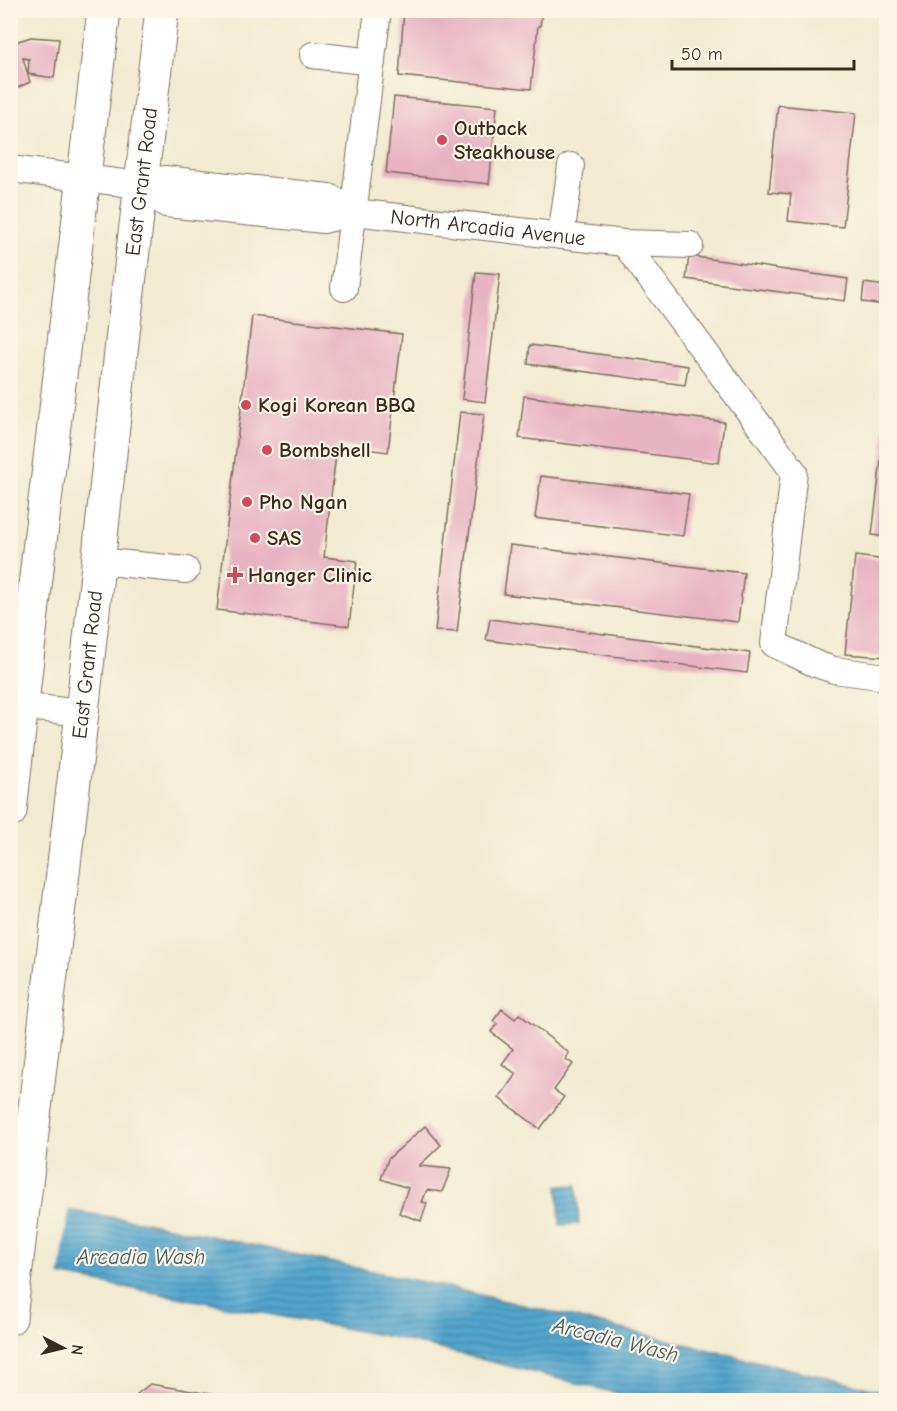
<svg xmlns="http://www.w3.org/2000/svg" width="897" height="1411" font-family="'Comic Neue',sans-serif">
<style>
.water{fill:url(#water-rules);stroke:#476876;stroke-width:1.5}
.pier{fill:#f2ebd2}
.building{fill:#e8b3c2}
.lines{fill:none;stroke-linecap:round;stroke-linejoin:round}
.minor-casing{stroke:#7b6e5d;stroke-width:28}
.major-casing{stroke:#7b6e5d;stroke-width:35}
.minor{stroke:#fff;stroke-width:26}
.major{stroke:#fff;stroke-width:33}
.poi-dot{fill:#d1495b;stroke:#fcf5e5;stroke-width:2}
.labels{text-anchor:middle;stroke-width:4.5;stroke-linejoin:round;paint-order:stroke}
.poi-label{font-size:21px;font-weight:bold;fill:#3b2a1e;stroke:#fcf5e5;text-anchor:start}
.street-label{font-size:21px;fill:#3b2a1e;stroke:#fcf5e5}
.water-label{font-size:22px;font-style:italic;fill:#455c64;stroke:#fcf5e5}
</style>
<defs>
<pattern id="water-rules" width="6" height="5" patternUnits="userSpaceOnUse" patternTransform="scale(1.5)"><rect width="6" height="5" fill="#53a6ce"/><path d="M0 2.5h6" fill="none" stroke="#4687a7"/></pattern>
</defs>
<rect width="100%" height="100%" fill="#fcf5e5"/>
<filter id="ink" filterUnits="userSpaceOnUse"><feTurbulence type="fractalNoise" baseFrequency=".0167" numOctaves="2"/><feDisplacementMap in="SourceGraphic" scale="12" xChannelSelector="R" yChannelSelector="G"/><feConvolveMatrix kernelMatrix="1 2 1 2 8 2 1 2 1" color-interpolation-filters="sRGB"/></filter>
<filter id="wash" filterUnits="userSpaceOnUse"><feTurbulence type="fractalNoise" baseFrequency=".008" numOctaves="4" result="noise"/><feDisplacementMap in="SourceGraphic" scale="24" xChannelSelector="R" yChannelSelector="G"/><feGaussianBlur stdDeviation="1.35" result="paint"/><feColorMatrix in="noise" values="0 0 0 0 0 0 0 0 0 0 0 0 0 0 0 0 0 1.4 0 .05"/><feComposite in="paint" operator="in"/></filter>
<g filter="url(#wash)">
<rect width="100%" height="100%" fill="#f2ebd2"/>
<g class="water">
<polygon points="577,1185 579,1224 560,1225 558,1186"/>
<polygon points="10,1202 146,1222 455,1289 886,1392 886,1400 644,1400 396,1338 43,1272"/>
</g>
<polygon class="pier" points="10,1199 69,1208 59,1278 10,1271"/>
<g id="blocks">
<g class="building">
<polygon points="404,10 542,10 540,26 538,26 531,89 399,76"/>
<polygon points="10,31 15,42 31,37 59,39 54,78 28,74 29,59 23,58 30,82 17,88 10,71"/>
<polygon points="394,97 497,107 489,184 386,173"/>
<polygon points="778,105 856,113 843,227 788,221 791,194 769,192"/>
<polygon points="689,256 848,279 845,301 686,279"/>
<polygon points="476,272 500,274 485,402 462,399"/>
<polygon points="864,283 886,286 886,305 862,302"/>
<polygon points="252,316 402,334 388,452 337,445 324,557 357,561 349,626 217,610"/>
<polygon points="530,345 688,366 685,385 528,364"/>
<polygon points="524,396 724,422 719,463 519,438"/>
<polygon points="460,412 484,414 457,632 435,631"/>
<polygon points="885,427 886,427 886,537 872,535"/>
<polygon points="541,476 689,494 683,536 535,518"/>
<polygon points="510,545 744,573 738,622 504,594"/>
<polygon points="855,556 886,560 886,657 845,654"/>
<polygon points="490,619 750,653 747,673 486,640"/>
<polygon points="502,1009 515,1019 519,1014 569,1053 566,1059 573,1064 554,1090 564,1097 540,1129 499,1098 516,1074 502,1064 513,1049 491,1032 497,1024 493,1021"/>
<polygon points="425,1126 441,1145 419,1166 451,1169 442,1192 427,1190 422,1202 427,1203 421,1221 399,1213 408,1188 381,1179 388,1159"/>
<polygon points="150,1384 239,1399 239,1400 137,1400 137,1394"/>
</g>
</g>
</g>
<g filter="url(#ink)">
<use href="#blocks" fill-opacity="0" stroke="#7b6e5d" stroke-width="1.5"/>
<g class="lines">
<g class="minor-casing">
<g id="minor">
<polyline points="313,55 372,62"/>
<polyline points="10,169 140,185 165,179 329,197 354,212 324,220 166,204 140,185"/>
<path id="s1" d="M354 212 624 243 690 245"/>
<polyline points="561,236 571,166"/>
<polyline points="624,243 794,472 774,644 816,664 834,670 886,677"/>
<polyline points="344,288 378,10"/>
<polyline points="98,561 186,570"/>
<polyline points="10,705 82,713"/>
</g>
</g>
<g class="major-casing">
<g id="major">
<polyline points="10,811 40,542 104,10"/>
<path id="s2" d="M10 1318 82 713 123 333 162 10"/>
</g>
</g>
<use href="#minor" class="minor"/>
<use href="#major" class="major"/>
</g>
</g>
<g class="poi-dot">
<circle cx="442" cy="140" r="6"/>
<circle cx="246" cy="405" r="6"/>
<circle cx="267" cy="450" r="6"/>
<circle cx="247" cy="502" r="6"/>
<circle cx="255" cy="538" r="6"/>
<path d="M232 566h6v6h6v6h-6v6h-6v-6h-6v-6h6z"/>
</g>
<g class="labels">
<g class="poi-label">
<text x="454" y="135">Outback<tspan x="454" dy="24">Steakhouse</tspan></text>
<text x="258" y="412">Kogi Korean BBQ</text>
<text x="279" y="457">Bombshell</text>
<text x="259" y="509">Pho Ngan</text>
<text x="267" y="545">SAS</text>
<text x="248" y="582">Hanger Clinic</text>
</g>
<g class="street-label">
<text dy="7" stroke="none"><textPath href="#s2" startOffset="1144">East Grant Road</textPath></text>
<text dy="7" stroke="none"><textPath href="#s1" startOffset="135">North Arcadia Avenue</textPath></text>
<text dy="7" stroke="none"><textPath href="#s2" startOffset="658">East Grant Road</textPath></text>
</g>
<g class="water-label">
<text x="141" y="1264">Arcadia Wash</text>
<text transform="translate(616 1339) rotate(14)" y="8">Arcadia Wash</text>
</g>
</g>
<rect width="897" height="1411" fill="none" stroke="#fcf5e5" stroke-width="36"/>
<g transform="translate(63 1348) rotate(97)" stroke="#fcf5e5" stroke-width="4.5" paint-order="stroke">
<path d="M0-4.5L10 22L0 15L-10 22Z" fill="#3b2a1e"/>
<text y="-9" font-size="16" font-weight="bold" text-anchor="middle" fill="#3b2a1e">N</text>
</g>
<path d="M672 60v9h182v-9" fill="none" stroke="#3b2a1e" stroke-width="3"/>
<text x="681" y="60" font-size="18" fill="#3b2a1e" stroke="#fcf5e5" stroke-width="4.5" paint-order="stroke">50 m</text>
</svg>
